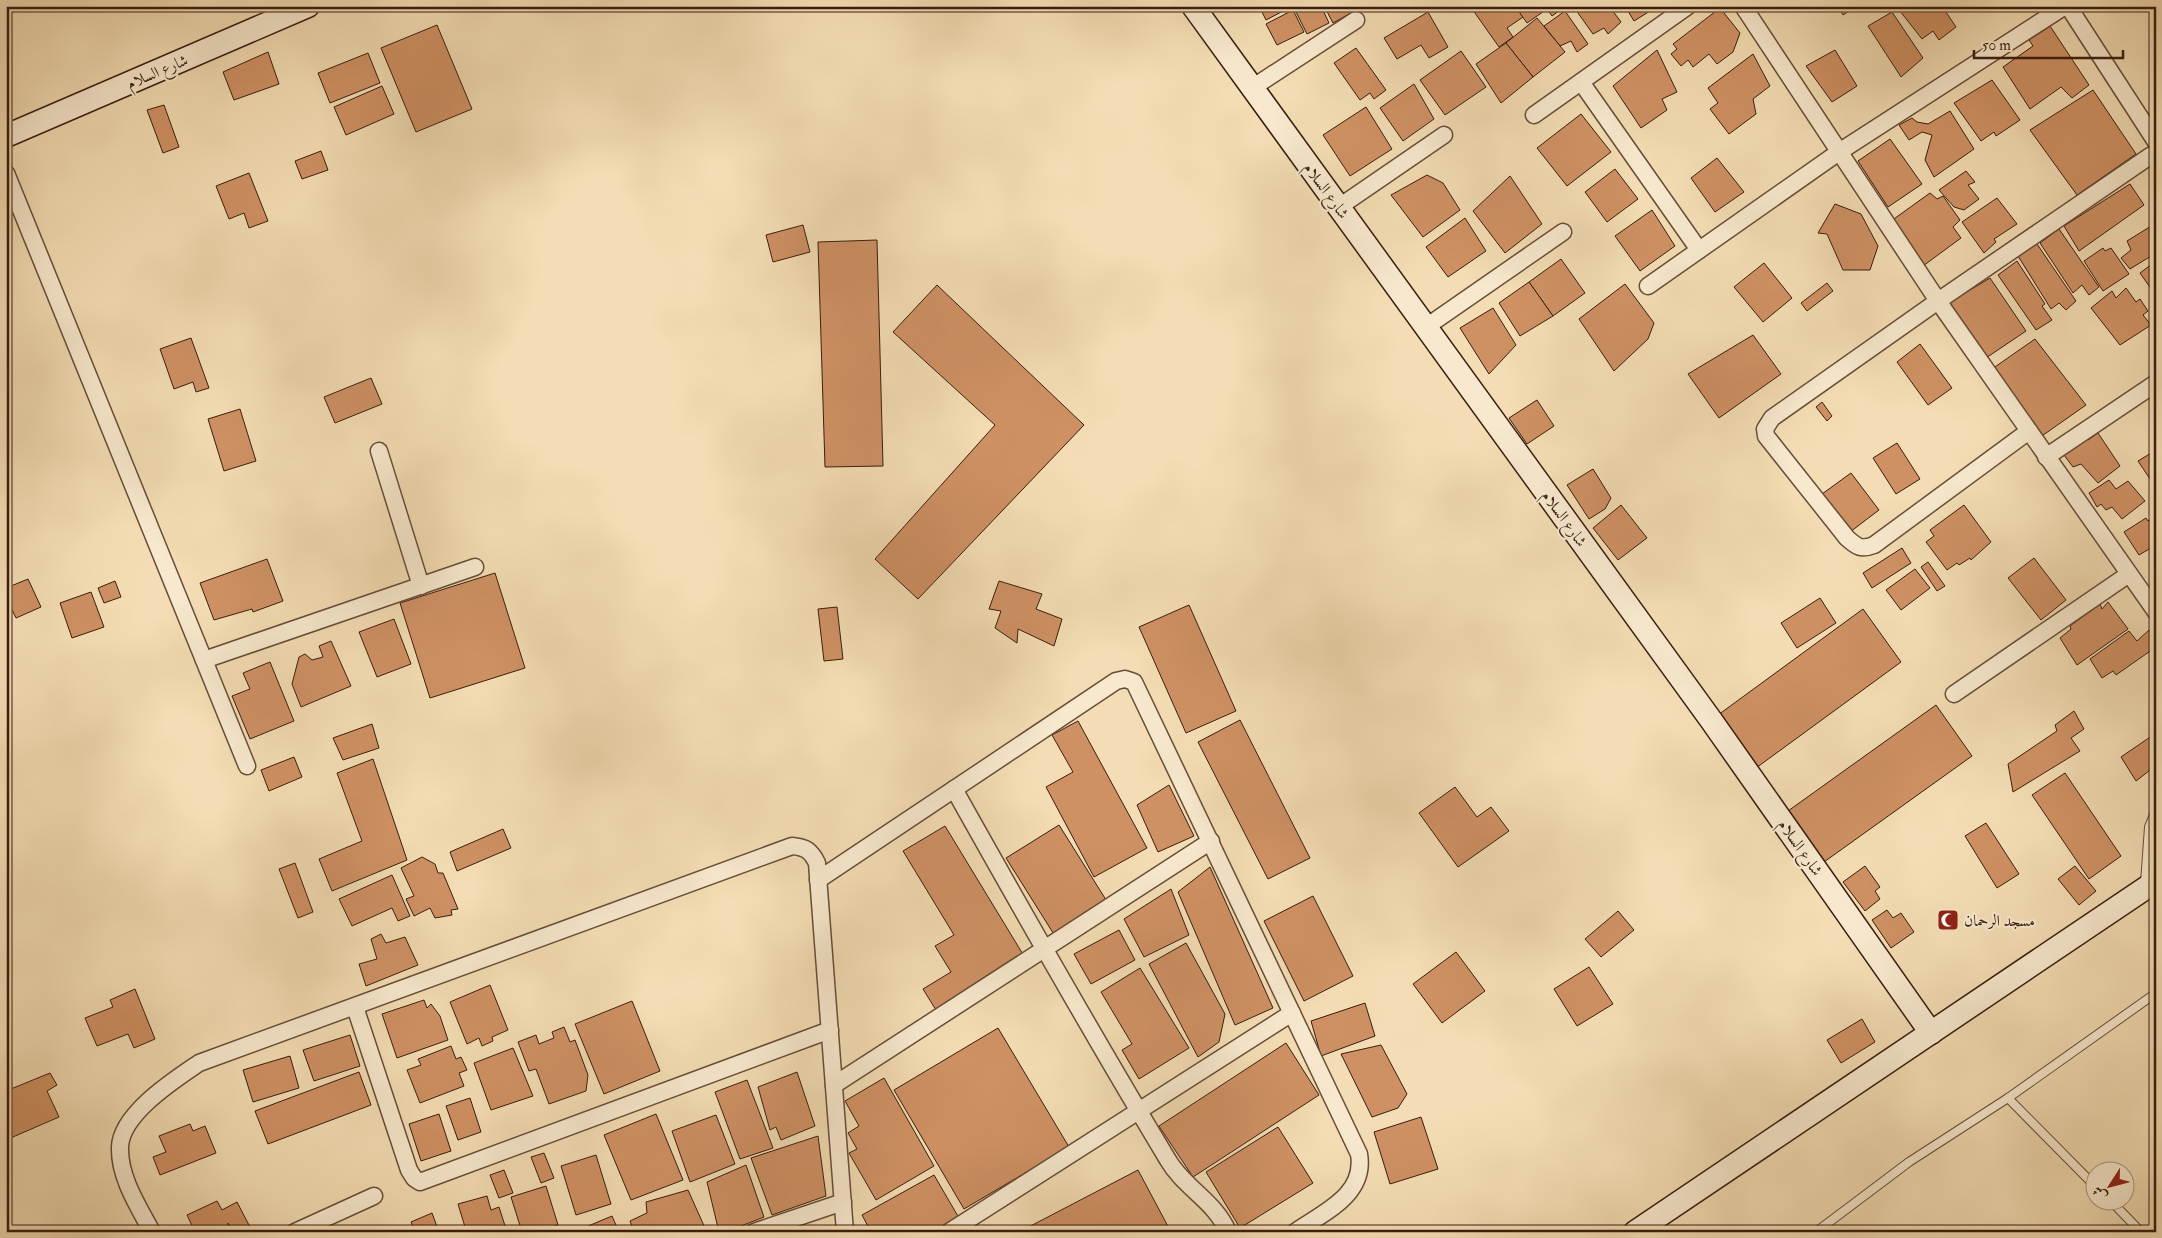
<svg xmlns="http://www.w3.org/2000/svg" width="2162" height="1238" font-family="'IM FELL Double Pica',Amiri,serif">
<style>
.building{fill:#cf9164;stroke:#381d0f}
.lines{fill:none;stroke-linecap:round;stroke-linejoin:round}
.lane-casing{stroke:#674d38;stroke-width:10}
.street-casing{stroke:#674d38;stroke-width:19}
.secondary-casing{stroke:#381d0f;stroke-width:25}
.lane{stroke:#f8e9ce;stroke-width:8}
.street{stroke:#f8e9ce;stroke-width:16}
.secondary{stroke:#f8e9ce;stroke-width:22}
.labels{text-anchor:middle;stroke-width:4;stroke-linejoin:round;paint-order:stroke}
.street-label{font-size:16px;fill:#381d0f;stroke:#f8e9ce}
.poi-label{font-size:16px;fill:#381d0f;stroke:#f8e9ce;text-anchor:start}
</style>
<rect width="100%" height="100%" fill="#f4ddb4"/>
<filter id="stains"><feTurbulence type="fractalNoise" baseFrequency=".004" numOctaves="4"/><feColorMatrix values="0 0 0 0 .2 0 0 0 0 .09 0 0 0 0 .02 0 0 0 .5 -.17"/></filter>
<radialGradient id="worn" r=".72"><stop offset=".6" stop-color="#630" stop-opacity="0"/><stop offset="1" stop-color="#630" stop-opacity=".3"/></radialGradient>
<g class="building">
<polygon points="1259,6 1286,6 1287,9 1266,20"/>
<polygon points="1307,6 1321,6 1329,23 1307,34 1296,12"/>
<polygon points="1324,6 1356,6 1358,9 1333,23"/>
<polygon points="1470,6 1515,6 1523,17 1507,28 1513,37 1499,47"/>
<polygon points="1515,6 1555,6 1559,11 1552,16 1547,9 1527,23"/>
<polygon points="1573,6 1609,6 1621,22 1608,34 1604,28 1593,34"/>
<polygon points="1625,6 1658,6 1634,21"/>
<polygon points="1837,6 1857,6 1843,15"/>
<polygon points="1896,6 1942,6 1956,27 1939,40 1933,31 1922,39"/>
<polygon points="1720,8 1740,33 1733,52 1717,64 1709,54 1693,67 1688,60 1681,66 1671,54 1677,49 1673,44"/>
<polygon points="1293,10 1304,32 1277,45 1266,24"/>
<polygon points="1565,11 1588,44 1577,52 1571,41 1560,46 1544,26"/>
<polygon points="1428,12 1448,47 1429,58 1421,45 1397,59 1384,38"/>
<polygon points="1892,12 1923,58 1901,77 1868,26"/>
<polygon points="1537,18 1565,52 1533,77 1506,43"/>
<polygon points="437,25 472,109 416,132 381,48"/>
<polygon points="2050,26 2089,85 2072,98 2061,87 2030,109 2003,67 2033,46 2029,40"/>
<polygon points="1506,43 1533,77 1501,103 1476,64"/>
<polygon points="1356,48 1386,90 1374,99 1370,93 1360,100 1334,63"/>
<polygon points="1657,50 1677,92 1662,99 1667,110 1641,128 1613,86"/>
<polygon points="1835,50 1857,86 1832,102 1806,66"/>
<polygon points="1461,51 1486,87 1445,115 1420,80"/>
<polygon points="268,52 279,84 234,100 223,72"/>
<polygon points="368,53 380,83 330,103 318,73"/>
<polygon points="1753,54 1770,86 1753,99 1756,114 1729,134 1710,109 1718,103 1708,88"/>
<polygon points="6,77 10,87 6,89"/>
<polygon points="1992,80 2020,120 1996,136 1994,132 1981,141 1954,103"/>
<polygon points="1414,84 1434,119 1403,141 1380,108"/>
<polygon points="382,86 394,114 346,135 334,107"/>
<polygon points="2093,90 2136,154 2077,195 2030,130"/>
<polygon points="164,105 179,147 163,153 147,110"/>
<polygon points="1366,107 1392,149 1350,176 1323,135"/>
<polygon points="1950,111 1974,149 1934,177 1925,160 1932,135 1922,132 1909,140 1899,125 1912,118 1917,122 1928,124"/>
<polygon points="1581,114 1611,152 1567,186 1537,148"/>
<polygon points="1890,139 1922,184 1888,207 1858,161"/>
<polygon points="321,151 328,170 302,179 295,161"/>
<polygon points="1717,158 1744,192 1715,212 1691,178"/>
<polygon points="1615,169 1638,199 1607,222 1585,192"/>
<polygon points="1966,171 1975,182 1968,185 1979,199 1964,210 1954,207 1939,190"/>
<polygon points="249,173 268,221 249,228 244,213 229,219 216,186"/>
<polygon points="1427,175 1443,183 1460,210 1423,237 1391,195"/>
<polygon points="1510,176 1542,224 1505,253 1473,211"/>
<polygon points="2130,184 2144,205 2079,251 2064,226"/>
<polygon points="1930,193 1937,199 1943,196 1960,220 1953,227 1961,238 1923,266 1891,221"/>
<polygon points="1997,198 2017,224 1994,239 1996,242 1984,253 1962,222"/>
<polygon points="1835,204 1861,214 1878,246 1870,270 1843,270 1827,234 1818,233"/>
<polygon points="1652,210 1675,246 1640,271 1615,236"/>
<polygon points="1465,218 1486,251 1448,277 1426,247"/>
<polygon points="2156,223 2156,253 2130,269 2121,258 2131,250 2127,241"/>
<polygon points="803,225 810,252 773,262 766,235"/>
<polygon points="2059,229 2099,287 2089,295 2082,285 2073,293 2040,243"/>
<polygon points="877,240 883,466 825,467 818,242"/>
<polygon points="2037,244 2076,301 2066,310 2059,303 2051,309 2018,256"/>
<polygon points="2103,248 2105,251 2111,248 2129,274 2103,291 2084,261"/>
<polygon points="1561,259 1585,293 1553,316 1529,282"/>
<polygon points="2017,261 2045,304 2042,306 2052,320 2036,330 1998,275"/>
<polygon points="2156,261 2156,296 2140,273"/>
<polygon points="1764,263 1792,298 1763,322 1734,287"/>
<polygon points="1990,278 2026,331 1983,360 1945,305"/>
<polygon points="1529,282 1553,316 1520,336 1499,303"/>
<polygon points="1827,283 1833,291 1807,311 1801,303"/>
<polygon points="1625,284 1654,323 1648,339 1614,371 1579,319"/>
<polygon points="937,285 1084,425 918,599 875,559 995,425 893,332"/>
<polygon points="2126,288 2136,302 2140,299 2148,311 2143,315 2151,325 2120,345 2091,308 2112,291 2116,298"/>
<polygon points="1493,308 1516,345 1489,374 1460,328"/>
<polygon points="1753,335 1781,374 1719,418 1688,374"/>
<polygon points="191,338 209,388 196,392 193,382 174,389 160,349"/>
<polygon points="2035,339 2086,405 2039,438 1992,369"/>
<polygon points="1920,344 1952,388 1928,405 1897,362"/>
<polygon points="371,378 382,404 335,423 324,397"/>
<polygon points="1537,400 1554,426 1527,444 1509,418"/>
<polygon points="1822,402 1832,416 1827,421 1816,407"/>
<polygon points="240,409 256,461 224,471 208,419"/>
<polygon points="2098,433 2120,466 2098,483 2081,464 2073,467 2061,451 2086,436 2088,440"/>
<polygon points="1897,443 1920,479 1896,494 1873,458"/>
<polygon points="2156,450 2156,488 2138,461"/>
<polygon points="1593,469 1611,498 1605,509 1589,519 1567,485"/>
<polygon points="1851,473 1879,510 1850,532 1822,494"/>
<polygon points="2109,480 2116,489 2128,481 2145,501 2122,519 2112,507 2106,510 2101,504 2097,507 2089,493"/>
<polygon points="1621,505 1647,538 1618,560 1593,528"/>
<polygon points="1964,505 1991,542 1971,560 1970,558 1959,565 1957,563 1947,570 1926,542 1934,536 1930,530"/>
<polygon points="2156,516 2156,545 2139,555 2124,532 2146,518 2148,521"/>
<polygon points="1902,548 1911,563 1872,588 1863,573"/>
<polygon points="2034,558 2066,600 2041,620 2008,578"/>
<polygon points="267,559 283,601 253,612 252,609 214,620 200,583"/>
<polygon points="1928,562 1945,586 1937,591 1921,567"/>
<polygon points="1915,569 1930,588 1901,610 1886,590"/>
<polygon points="495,573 525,668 430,698 400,603"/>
<polygon points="28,579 41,607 16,618 6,597 6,588"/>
<polygon points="115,581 121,597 104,603 98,588"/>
<polygon points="999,581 1042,594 1036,609 1062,619 1054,646 1018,629 1017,643 995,628 1001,611 989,609"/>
<polygon points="91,592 104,627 72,638 60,603"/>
<polygon points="1820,598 1836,623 1797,648 1781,623"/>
<polygon points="2108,602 2128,629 2077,665 2060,638 2071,629 2070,626 2100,604 2102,609"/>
<polygon points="1189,605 1236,711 1186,733 1139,627"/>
<polygon points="837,607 843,659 824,661 818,609"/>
<polygon points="1863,609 1901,662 1756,768 1718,715"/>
<polygon points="394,619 411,664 377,677 359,632"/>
<polygon points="2149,630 2156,639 2156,647 2116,675 2113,671 2102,678 2090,659 2129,631 2137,641"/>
<polygon points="331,641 351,686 301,707 292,684 299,657 305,654 312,660 323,657 319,646"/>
<polygon points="270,662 294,721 250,739 232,696 250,689 243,673"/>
<polygon points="1936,705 1972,756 1824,862 1788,811"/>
<polygon points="2074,711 2084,729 2071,738 2080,751 2013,792 2008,764 2057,731 2055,725"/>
<polygon points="1240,720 1310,858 1268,879 1198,742"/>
<polygon points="1078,721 1147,848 1094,877 1046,787 1073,772 1052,735"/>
<polygon points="372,724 379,748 343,760 333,738"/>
<polygon points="2156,733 2156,769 2154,767 2136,781 2121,757"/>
<polygon points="294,757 302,777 269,791 261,770"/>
<polygon points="373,759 407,860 332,891 319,859 362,841 337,773"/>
<polygon points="2065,773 2121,856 2089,879 2032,795"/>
<polygon points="1169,785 1194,836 1158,852 1137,805"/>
<polygon points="1455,787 1477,817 1491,807 1509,831 1458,867 1419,813"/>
<polygon points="1986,823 2019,874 1997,888 1965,836"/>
<polygon points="1059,825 1108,903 1055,936 1006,858"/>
<polygon points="945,826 1024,956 936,1010 923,989 951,972 935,946 954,935 903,851"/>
<polygon points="503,829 511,848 457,871 450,852"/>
<polygon points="422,857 435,864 438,873 443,873 458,909 451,910 452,915 435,918 430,908 414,916 406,899 414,896 401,868"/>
<polygon points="295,863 313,912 298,918 279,869"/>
<polygon points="1865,866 1880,887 1875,891 1880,899 1865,911 1843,882"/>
<polygon points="2075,866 2096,891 2079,905 2058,879"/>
<polygon points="1210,867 1273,1008 1235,1025 1178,892"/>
<polygon points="392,875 410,916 398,921 392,908 352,926 339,899"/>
<polygon points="1171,889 1189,935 1144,957 1124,919"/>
<polygon points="1313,896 1353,976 1304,1001 1264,921"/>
<polygon points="1887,910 1893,918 1901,913 1914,932 1891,948 1872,920"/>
<polygon points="1618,911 1634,930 1601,957 1585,939"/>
<polygon points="1119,930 1135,960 1091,984 1074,954"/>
<polygon points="381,934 386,943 405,937 418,965 366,986 359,964 377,959 371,939"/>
<polygon points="1186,943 1225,1014 1219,1042 1198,1057 1149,964"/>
<polygon points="1456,952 1485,991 1442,1023 1413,984"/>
<polygon points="1589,967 1613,1004 1577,1026 1554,989"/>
<polygon points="1140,968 1189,1048 1139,1079 1122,1050 1132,1044 1101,992"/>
<polygon points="490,985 508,1030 492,1037 493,1041 482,1046 479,1038 467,1044 450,1002"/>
<polygon points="135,989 155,1039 134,1048 128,1034 97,1046 85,1018 113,1007 110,1000"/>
<polygon points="424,1000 427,1008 431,1004 440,1016 448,1040 397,1058 382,1014"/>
<polygon points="632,1001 660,1071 604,1094 575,1024"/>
<polygon points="1365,1003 1375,1036 1321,1056 1311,1021"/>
<polygon points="1862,1019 1875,1042 1841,1063 1827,1040"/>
<polygon points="564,1027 570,1042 575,1040 588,1075 586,1091 549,1104 536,1069 529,1071 518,1042 536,1035 539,1044 554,1038 552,1032"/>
<polygon points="998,1028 1069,1147 964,1209 894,1090"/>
<polygon points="350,1035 360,1066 314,1081 303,1050"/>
<polygon points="1286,1043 1319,1095 1193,1177 1159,1126"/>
<polygon points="1381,1045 1407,1094 1398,1108 1372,1117 1341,1054"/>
<polygon points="451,1046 456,1059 461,1057 467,1070 459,1073 464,1086 420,1103 407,1070 421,1065 418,1059"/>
<polygon points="513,1048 533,1096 491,1110 474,1063"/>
<polygon points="290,1056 299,1088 253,1102 243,1070"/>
<polygon points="359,1072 371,1105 268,1144 255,1111"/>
<polygon points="797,1072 815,1126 781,1140 776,1127 770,1130 758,1087"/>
<polygon points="50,1073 57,1085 47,1091 59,1117 6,1140 6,1091"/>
<polygon points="884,1078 934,1166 876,1200 849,1153 857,1149 848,1133 859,1126 845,1101"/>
<polygon points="747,1080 773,1148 740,1159 715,1092"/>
<polygon points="470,1098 481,1132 458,1140 446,1106"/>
<polygon points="439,1114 451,1151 421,1161 409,1124"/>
<polygon points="656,1114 683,1180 631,1200 604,1135"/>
<polygon points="716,1115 735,1164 690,1182 672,1131"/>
<polygon points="1421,1117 1438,1169 1390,1184 1374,1132"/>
<polygon points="190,1124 193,1131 205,1126 216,1153 160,1175 153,1157 166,1152 159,1136"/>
<polygon points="1278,1127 1313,1183 1240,1228 1206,1172"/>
<polygon points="818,1136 826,1196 772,1215 751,1158"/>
<polygon points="544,1153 554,1178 541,1183 531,1157"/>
<polygon points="596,1155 611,1204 576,1215 561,1166"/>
<polygon points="746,1165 764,1217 726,1232 719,1232 707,1182"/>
<polygon points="504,1170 513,1193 499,1198 490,1175"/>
<polygon points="1138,1170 1171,1232 1019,1232"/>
<polygon points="934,1175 959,1218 935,1232 871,1232 862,1215"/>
<polygon points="546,1186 558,1225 536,1232 522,1232 511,1197"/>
<polygon points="688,1190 705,1228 695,1232 634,1232 630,1221 647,1213 646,1202"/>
<polygon points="487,1196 491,1210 499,1207 507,1232 453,1232 465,1227 458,1204"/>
<polygon points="217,1201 222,1210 237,1202 251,1229 245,1232 233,1232 228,1223 229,1228 222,1232 195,1232 187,1215"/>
<polygon points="432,1213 439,1232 415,1232 411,1222"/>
<polygon points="612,1216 619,1232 574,1232"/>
</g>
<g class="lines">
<g class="lane-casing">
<g id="lane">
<polyline points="2145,883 2149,827 2156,810"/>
<polyline points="2008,1098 2094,1185"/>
<polyline points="2110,1200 2141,1232"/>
<polyline points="1816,1232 1909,1162 2008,1098 2156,993"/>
</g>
</g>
<g class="street-casing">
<g id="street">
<polyline points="1743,6 1938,301 2156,612"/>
<polyline points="2068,6 2156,142"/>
<polyline points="1581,82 1699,250"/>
<polyline points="1252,88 1356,20"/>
<polyline points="1534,115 1688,6"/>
<polyline points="6,173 247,766"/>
<polyline points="1339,207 1444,135"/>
<polyline points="1648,286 1839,152 2065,6"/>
<polyline points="1426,327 1563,232"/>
<path d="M2029 431 1874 545C1861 550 1857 547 1847 538L1766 436 1765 429 1772 418 1938 301 2150 156 2156 155"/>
<polyline points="379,451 421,586"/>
<polyline points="2046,457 2156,383"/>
<polyline points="204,660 475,567"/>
<polyline points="1954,694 2129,574"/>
<path d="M954 789C1024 914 1094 1037 1168 1160 1184 1188 1215 1201 1228 1232"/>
<path d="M818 880 1116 681 1125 679 1134 682 1359 1154C1366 1195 1324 1212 1295 1232"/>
<polyline points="355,1007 409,1170 414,1178 420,1182 830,1030"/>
<polyline points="834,1085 1211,841"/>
<path d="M152 1232C138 1206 119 1177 120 1147 121 1114 174 1080 199 1063L792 846C806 847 811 851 817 863L845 1232"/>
<polyline points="295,1232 374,1196"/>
<polyline points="754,1232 843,1202"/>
<polyline points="949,1232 1292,1013"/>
</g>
</g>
<g class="secondary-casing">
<g id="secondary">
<polyline points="1193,6 1711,720 1931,1033"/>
<polyline points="6,136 308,6"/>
<polyline points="1635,1232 2156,881"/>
</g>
</g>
<use href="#lane" class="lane"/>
<use href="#street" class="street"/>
<use href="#secondary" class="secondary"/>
</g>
<defs>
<g id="mosque-square" transform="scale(1.125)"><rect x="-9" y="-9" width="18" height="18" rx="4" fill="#8f2418" stroke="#f8e9ce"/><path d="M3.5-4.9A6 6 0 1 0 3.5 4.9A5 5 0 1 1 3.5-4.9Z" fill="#fff"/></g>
</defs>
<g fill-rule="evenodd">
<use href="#mosque-square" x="1948" y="920"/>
</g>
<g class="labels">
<g class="street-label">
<text transform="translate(157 71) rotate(-23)" y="6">شارع السلام</text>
<text transform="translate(1327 190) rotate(54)" y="6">شارع السلام</text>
<text transform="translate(1565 518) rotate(54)" y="6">شارع السلام</text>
<text transform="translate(1801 847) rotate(55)" y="6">شارع السلام</text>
</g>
<g class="poi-label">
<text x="1964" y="926">مسجد الرحمان</text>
</g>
</g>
<rect width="2162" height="1238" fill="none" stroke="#f4ddb4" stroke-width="25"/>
<rect x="8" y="8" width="2147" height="1223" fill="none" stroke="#381d0f" stroke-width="2.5"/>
<rect x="12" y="12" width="2137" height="1213" fill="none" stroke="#381d0f"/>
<g transform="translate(2110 1186) rotate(234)"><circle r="24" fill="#f8e9ce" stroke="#ab9782"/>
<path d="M0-4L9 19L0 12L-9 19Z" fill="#8f2418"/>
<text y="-8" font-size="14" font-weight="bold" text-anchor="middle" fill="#381d0f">ش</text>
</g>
<path d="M1974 50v8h149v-8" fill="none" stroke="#381d0f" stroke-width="2.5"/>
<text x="1982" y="50" font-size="15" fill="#381d0f" stroke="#f8e9ce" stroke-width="4" paint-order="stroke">50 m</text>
<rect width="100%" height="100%" filter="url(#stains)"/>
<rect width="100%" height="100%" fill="url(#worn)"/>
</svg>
